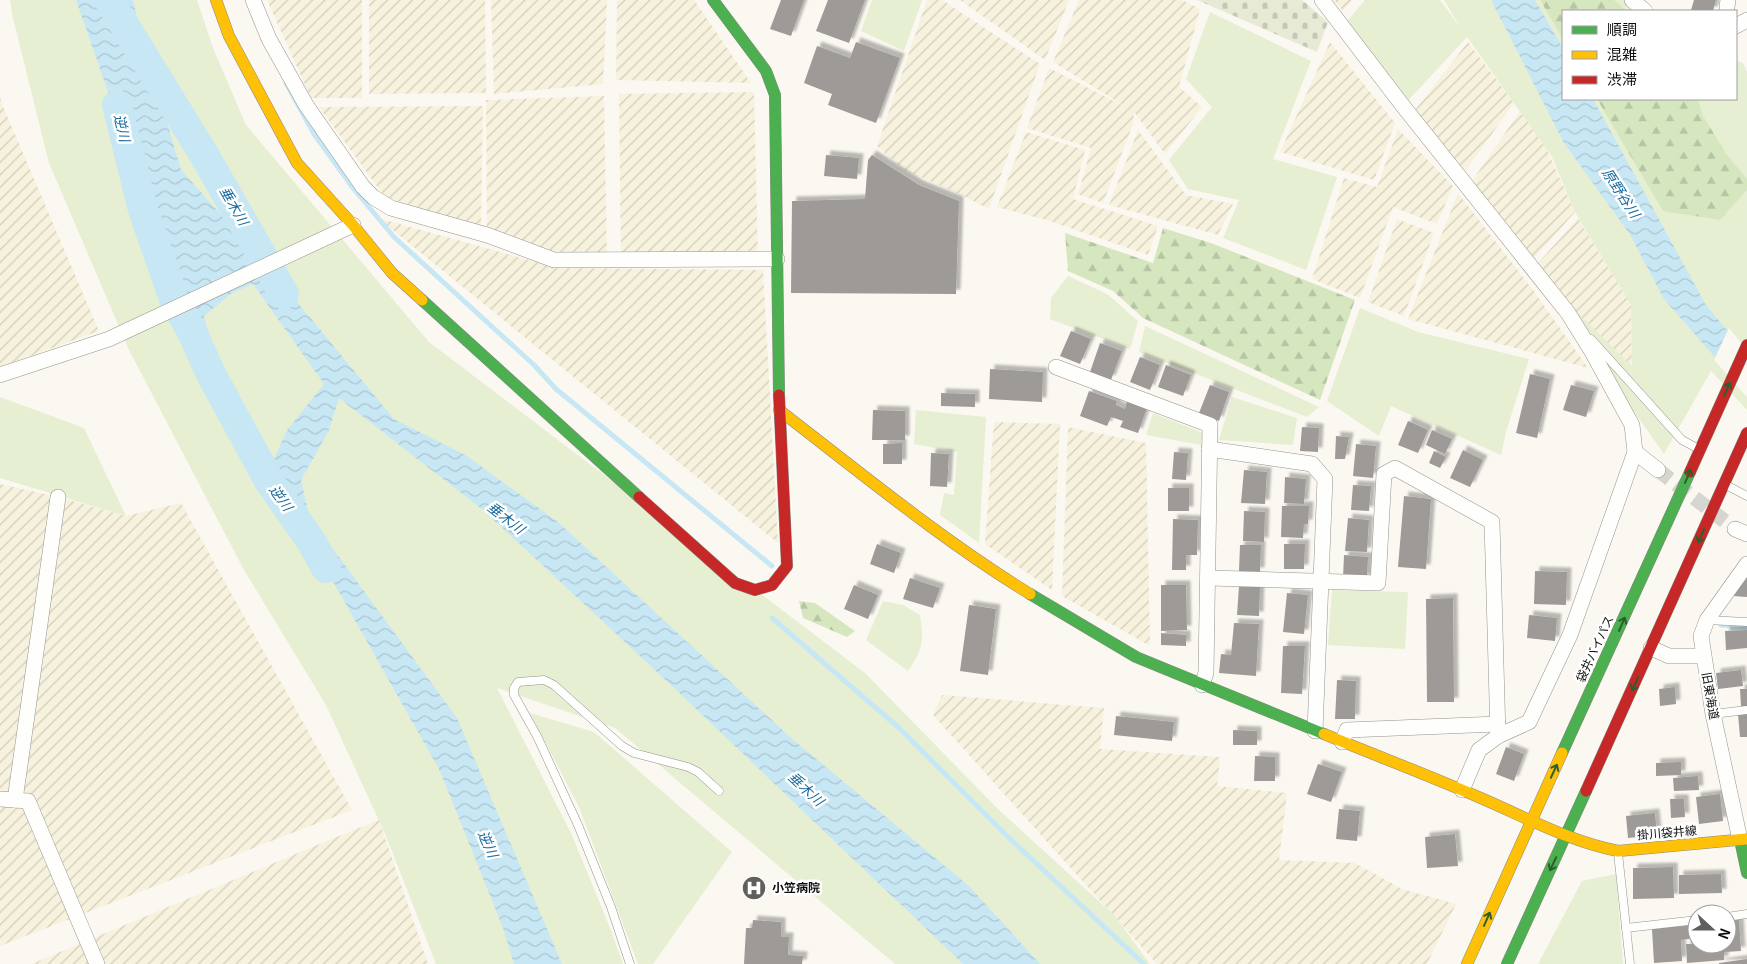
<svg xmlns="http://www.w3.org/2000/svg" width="1747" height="964" font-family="Georgia,'Noto Sans JP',serif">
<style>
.farmland{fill:url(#farmland-furrows)}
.grass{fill:#e6efd1}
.forest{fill:url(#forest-firs)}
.cemetery{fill:url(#cemetery-stones)}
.water{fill:url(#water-waves);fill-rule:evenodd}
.pier{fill:#fbf8f1}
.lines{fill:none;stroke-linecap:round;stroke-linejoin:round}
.stream{stroke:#c8e7f4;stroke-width:5}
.river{stroke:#c8e7f4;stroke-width:30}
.building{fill:#9e9a97;filter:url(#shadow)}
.street-tunnel{stroke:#d7d5cf;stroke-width:15;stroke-dasharray:15 8;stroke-linecap:butt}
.lane-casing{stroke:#949390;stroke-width:9}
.street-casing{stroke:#949390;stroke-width:16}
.fast-casing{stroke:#8b8986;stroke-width:12}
.slow-casing{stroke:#8b8986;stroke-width:12}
.jam-casing{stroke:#8b8986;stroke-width:12}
.lane{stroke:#fefefd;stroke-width:8}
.street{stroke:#fefefd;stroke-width:15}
.fast{stroke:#4caf50;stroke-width:11}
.slow{stroke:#ffc107;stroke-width:11}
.jam{stroke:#c62828;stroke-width:11}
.oneway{stroke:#2c5e2e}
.labels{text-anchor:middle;stroke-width:5;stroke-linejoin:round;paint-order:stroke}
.street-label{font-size:12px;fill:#0d0d0d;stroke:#fff}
.poi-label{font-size:12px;font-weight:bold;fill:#0d0d0d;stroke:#fff;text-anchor:start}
.water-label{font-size:14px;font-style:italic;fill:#186a9d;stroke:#fff}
</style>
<defs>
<pattern id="farmland-furrows" width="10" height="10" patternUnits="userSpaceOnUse" patternTransform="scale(1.25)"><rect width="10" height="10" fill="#f7f2dd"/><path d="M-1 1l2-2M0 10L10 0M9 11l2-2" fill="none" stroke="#d3cebc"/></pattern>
<pattern id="forest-firs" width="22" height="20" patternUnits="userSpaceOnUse" patternTransform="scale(1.25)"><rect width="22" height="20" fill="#d6e7c0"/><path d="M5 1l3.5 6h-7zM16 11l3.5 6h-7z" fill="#b6c5a4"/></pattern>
<pattern id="cemetery-stones" width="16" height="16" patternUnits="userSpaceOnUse" patternTransform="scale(1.25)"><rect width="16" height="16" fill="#e7ebd6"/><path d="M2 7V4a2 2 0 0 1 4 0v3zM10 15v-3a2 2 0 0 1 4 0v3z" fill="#c5c8b6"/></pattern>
<pattern id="water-waves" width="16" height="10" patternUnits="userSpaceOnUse" patternTransform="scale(1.25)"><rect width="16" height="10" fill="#c8e7f4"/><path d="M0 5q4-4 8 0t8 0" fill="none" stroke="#abc5d0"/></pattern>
<filter id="shadow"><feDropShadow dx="4.5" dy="-4.5" stdDeviation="1" flood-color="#0004"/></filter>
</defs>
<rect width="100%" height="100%" fill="#fbf8f1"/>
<g class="farmland">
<polygon points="267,0 362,0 362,98 311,98"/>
<polygon points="369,0 485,0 486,93 369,94"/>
<polygon points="491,0 607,0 603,84 494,94"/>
<polygon points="617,0 694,0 751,83 616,80"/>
<polygon points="927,0 942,0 1040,64 989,209 957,193 903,169 877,146"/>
<polygon points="960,0 1069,0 1045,60"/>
<polygon points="1079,0 1182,0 1200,9 1179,87 1202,107 1165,154 1134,112 1133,124 1103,203 1078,194 1091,148 1027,128 1049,68 1126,107 1053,62"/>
<polygon points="1334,0 1353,0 1343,11"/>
<polygon points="1330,42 1395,123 1374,180 1280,152"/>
<polygon points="1468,42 1514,103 1464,173 1411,115"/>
<polygon points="754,92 758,259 621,260 619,94"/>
<polygon points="604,96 607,260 554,260 487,235 486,100"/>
<polygon points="0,97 2,104 99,331 0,367"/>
<polygon points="483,106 481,227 385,197 319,107"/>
<polygon points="1520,111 1546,148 1575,212 1529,264 1468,187"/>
<polygon points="1398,129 1453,186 1437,224 1393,207 1360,298 1312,279 1344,178 1377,187"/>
<polygon points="1138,130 1186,195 1233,204 1218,235 1109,205"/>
<polygon points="1026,132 1085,150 1073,199 1158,226 1148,255 1050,221 997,207"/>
<polygon points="1458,193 1533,290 1588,368 1408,319"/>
<polygon points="378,218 557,268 763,270 778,543"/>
<polygon points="1578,218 1631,305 1632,367 1568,313 1533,269"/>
<polygon points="1397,219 1434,233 1404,316 1368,302"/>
<polygon points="994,422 1060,424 1052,590 985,544"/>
<polygon points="1068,427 1146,443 1150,646 1062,596"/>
<polygon points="0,484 58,497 126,516 181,503 352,810 0,946"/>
<polygon points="942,695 1104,708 1100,749 1220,757 1217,786 1287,793 1279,860 1355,863 1402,889 1456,904 1427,964 1157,964 933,715"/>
<polygon points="379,820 428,964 31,964 334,838"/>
</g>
<g class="grass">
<polygon points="10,0 197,0 213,48 246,125 429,342 865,673 997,808 1114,915 1150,964 895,964 615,728 497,688 572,835 610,928 623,964 436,964 386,836 326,705 244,570 129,350 49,163 12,14"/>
<polygon points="872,0 922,0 904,51 861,31"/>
<polygon points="1365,0 1440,0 1460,27 1444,0 1627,0 1639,11 1563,11 1563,99 1736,99 1736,60 1743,63 1747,72 1747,410 1711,371 1664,454 1533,269 1632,366 1631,305 1575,212 1551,155 1467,37 1403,106 1343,26"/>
<polygon points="1210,12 1311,61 1273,159 1337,177 1306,270 1223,238 1239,200 1188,189 1169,160 1212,107 1186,79"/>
<polygon points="1068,276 1107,294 1138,321 1130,349 1050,319 1051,298"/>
<polygon points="1360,308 1418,332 1529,359 1506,432 1501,455 1391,406 1379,436 1327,401"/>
<polygon points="1145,326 1319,407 1307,417 1139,352"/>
<polygon points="0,397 84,428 126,516 0,478"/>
<polygon points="1232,397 1297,418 1293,445 1219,440"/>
<polygon points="916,410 986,417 979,543 940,515 944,493 954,495 957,452 914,444"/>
<polygon points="1153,413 1203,433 1201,445 1146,435"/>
<polygon points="1332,590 1408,592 1405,649 1328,645"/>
<path d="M883 601 903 605 920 615C924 641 923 649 908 671L866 640Z"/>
<polygon points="530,713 594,732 732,852 653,964 638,964 579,807"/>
<polygon points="1616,874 1623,964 1538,964 1582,881"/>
</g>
<g class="forest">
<polygon points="1540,0 1614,0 1627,11 1563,11 1563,39"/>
<polygon points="1597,99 1698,99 1703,116 1727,155 1747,179 1747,190 1720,220 1663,211"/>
<polygon points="1163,228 1211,243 1355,300 1320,400 1143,318 1113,291 1068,271 1065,233 1153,263"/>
<polygon points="799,601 815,603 855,631 847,637 803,618"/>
</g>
<polygon class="cemetery" points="1197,0 1302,0 1328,22 1317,52"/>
<g class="water">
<path d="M76 0H133L141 34 181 170 274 274 394 419 467 456 558 522 790 737 969 886 1040 964H963L671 685 483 510 339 398 329 430 301 480 309 516 457 718 562 964H514L503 928 440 771 192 332ZM253 284 324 384 287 430 272 464 213 350 204 316 232 293Z"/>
<polygon points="1491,0 1535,0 1563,48 1563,99 1593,99 1706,305 1747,354 1747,394 1664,299 1629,233 1564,143"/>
</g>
<polygon class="pier" points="1729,328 1747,350 1747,397 1714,360"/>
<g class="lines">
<g class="stream">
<polyline points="286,83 314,134 353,188 394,237 534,365 556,389 772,566"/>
<polyline points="772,618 898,727 1008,837 1144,964"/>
<polyline points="1721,625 1747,627"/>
</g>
<g class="river">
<polyline points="109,0 203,153 284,294"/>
<polyline points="117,105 143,210 174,299 192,332 212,376 269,481 311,541 326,568"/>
</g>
</g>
<g class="building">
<polygon points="781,0 804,0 791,36 770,29"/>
<polygon points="828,0 865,0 849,43 816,31"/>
<polygon points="1694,0 1716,0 1713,11 1693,11 1691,10"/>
<polygon points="856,42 900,58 876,123 828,105 832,94 804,83 817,46 850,58"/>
<polygon points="826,155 859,158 857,179 824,176"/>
<polygon points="872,155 919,185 959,201 956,294 791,293 792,201 865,199 868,160"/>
<polygon points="1071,331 1091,339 1080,364 1060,356"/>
<polygon points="1100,343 1122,351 1111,380 1090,372"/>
<polygon points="1140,357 1160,365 1150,390 1130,382"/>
<polygon points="1166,365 1191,375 1183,396 1158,387"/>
<polygon points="990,369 1043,372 1042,402 989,399"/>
<polygon points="1530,374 1550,379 1537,438 1516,433"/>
<polygon points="1210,385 1229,392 1219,421 1199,413"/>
<polygon points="1571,385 1594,391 1586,417 1563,410"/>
<polygon points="1089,391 1117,401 1116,405 1125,409 1127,401 1147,408 1138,433 1120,427 1123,421 1111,417 1107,426 1080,416"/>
<polygon points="941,393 975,394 975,407 941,406"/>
<polygon points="873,410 905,411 905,440 872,440"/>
<polygon points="1408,421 1428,430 1418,453 1398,445"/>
<polygon points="1302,427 1319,428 1318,452 1300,451"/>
<polygon points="1432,430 1452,439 1445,454 1426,445"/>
<polygon points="1336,436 1349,437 1345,459 1335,459"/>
<polygon points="902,443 902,464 883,464 883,444"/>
<polygon points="1356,444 1376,446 1373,478 1353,476"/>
<polygon points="1463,450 1483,460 1470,487 1450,478"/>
<polygon points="1434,451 1446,457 1440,468 1429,463"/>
<polygon points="1174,452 1188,453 1186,480 1172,479"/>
<polygon points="931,453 949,454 947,487 930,486"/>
<polygon points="1244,470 1267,472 1265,504 1241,503"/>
<polygon points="1285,477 1306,479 1304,504 1284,503"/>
<polygon points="1353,485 1371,486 1369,511 1351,510"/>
<rect x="1168" y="488" width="21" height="23"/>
<polygon points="1404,496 1431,499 1426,569 1398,567"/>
<polygon points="1282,506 1309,506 1308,524 1304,524 1303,538 1281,537"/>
<polygon points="1244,511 1265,512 1264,542 1243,541"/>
<polygon points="1348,518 1369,520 1367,552 1345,551"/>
<polygon points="1173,519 1198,520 1197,555 1186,555 1186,570 1172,570"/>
<polygon points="877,544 901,553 894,573 870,564"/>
<polygon points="1284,544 1305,544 1304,569 1284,569"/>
<polygon points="1240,545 1261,545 1260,572 1239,571"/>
<polygon points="1344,555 1368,557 1367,579 1343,578"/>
<polygon points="1535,571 1567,572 1566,605 1534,604"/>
<polygon points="1747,574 1747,597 1733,596"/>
<polygon points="910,578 940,588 933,608 903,599"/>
<polygon points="854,585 878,595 868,619 844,609"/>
<polygon points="1161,585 1186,585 1187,630 1161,631"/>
<polygon points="1239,586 1260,587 1259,616 1237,615"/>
<polygon points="1287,593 1308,595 1304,634 1283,632"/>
<polygon points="1453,598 1454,702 1427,702 1426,599"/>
<polygon points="969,605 996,609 988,675 960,671"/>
<polygon points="1529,615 1557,618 1555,641 1527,638"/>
<polygon points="1234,623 1259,624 1256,676 1219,673 1221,654 1231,655"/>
<polygon points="1747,630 1747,648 1726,650 1725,631"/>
<polygon points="1161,633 1186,635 1186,646 1161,645"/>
<polygon points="1283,646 1305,646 1302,694 1281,693"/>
<polygon points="1741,670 1743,686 1718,689 1716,673"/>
<polygon points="1337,680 1356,681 1355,719 1335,719"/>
<polygon points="1675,687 1676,704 1660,706 1659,689"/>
<polygon points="1740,689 1747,689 1747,706 1741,706"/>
<polygon points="1747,713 1747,737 1740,737 1738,714"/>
<polygon points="1116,716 1174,722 1172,741 1114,735"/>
<polygon points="1233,730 1257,731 1257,745 1233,745"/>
<polygon points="1506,747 1524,754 1514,781 1496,774"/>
<polygon points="1255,756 1275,757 1275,781 1254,781"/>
<polygon points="1681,762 1681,775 1656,776 1656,763"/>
<polygon points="1318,764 1342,772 1331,802 1307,794"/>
<polygon points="1698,776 1699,790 1674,791 1673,778"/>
<polygon points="1720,794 1723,821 1699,824 1696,797"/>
<polygon points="1670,799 1684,799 1685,817 1671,818"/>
<polygon points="1339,809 1360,811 1357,841 1336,839"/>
<polygon points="1655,813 1657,835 1628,838 1626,816"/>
<polygon points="1455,834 1458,866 1427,868 1425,837"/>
<polygon points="1673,867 1674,898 1633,899 1633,868"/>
<polygon points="1721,874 1722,893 1679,894 1679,875"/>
<polygon points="753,920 781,922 781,937 789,937 788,955 803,956 802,964 744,964 746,928 752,928"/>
<polygon points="1739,920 1741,951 1724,952 1724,960 1687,963 1686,944 1727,944 1727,921"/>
<polygon points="1695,925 1696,938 1681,940 1682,961 1654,963 1652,929"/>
<polygon points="1747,959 1747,964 1719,964 1719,963"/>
</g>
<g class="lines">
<polyline class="street-tunnel" points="1658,470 1735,529"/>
<g class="lane-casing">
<g id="lane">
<polyline points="1591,339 1682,440 1695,447"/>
<polyline points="1728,486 1747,496"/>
<polyline points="1707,620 1747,622"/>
<polyline points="1713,714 1747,710"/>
<polyline points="1618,853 1630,964"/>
<polyline points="1727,917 1747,914"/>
<polyline points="1626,928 1697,920"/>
<polyline points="630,964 611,907 578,825 537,736 514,695 514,688 518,682 544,680 554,685 622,746 634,753 688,767 698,772 719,791"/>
</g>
</g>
<g class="street-casing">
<g id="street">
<polyline points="253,0 269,39 306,105 363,187 373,197 391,208 487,235 554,260 777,259"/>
<polyline points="1322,0 1403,106 1568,313 1591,350 1632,425 1635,452 1570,635 1529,722 1498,736 1479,750 1462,790"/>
<polyline points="1632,0 1645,11"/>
<polyline points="1727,7 1728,0"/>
<polyline points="1736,26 1747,20"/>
<polyline points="1056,367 1210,425 1206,673 1202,685"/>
<polyline points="0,375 109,339 353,225"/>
<polyline points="1209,449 1312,464 1325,479 1315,731"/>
<polyline points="1635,452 1658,470"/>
<polyline points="1735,529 1747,534"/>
<polyline points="1209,578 1378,583 1384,474 1395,468 1492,522 1498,736"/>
<polyline points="1651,648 1669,656 1703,656"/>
<polyline points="1342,742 1347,730 1498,724"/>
<polyline points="0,799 28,801 97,964"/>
<polyline points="15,800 58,497"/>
<polyline points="1740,840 1713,714 1701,636 1707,620 1747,564"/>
</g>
</g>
<g class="fast-casing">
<g id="fast">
<polyline points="713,0 766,71 775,95 779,395"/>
<polyline points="422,300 639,497"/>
<polyline points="1030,594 1136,657 1324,734"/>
<polyline points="1562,753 1690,472"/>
<polyline points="1740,840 1747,873"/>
<polyline points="1507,964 1586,791"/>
</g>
</g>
<g class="slow-casing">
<g id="slow">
<polyline points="216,0 229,36 297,163 353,225 392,273 422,300"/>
<path d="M779 410C861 473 942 540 1030 594"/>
<path d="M1324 734C1377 756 1430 776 1483 799 1527 818 1571 842 1618 851L1747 839"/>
<polyline points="1467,964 1562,753"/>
</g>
</g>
<g class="jam-casing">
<g id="jam">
<polyline points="1690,472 1747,345"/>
<polyline points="639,497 735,583 755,590 772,585 787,566 779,395"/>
<polyline points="1586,791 1747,433"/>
</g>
</g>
<use href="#lane" class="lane"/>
<use href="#street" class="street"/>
<use href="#fast" class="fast"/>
<use href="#slow" class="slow"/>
<use href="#jam" class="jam"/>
</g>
<defs><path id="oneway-shaft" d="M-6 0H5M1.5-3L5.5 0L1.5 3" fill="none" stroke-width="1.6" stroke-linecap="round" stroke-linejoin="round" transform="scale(1.25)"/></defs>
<g class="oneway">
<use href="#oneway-shaft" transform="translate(1727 389) rotate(-66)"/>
<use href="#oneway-shaft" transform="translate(1688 476) rotate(-66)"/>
<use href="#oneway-shaft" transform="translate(1701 536) rotate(114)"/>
<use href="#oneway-shaft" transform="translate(1622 624) rotate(-66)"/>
<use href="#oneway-shaft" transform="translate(1635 684) rotate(115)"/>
<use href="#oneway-shaft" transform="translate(1554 771) rotate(-65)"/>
<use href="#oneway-shaft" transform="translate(1553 864) rotate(115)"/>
<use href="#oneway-shaft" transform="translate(1487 919) rotate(-66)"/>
</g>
<defs>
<g id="hospital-disc" transform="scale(1.25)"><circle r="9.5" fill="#605f5d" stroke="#fff"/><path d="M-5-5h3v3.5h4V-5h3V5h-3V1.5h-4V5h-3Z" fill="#fff"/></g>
</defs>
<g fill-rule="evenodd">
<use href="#hospital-disc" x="754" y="888"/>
</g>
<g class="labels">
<g class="street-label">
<text transform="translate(1595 649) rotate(-65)" y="4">袋井バイパス</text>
<text transform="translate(1710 696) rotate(80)" y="4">旧東海道</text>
<text transform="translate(1667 833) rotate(-5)" y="4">掛川袋井線</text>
</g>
<g class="poi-label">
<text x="772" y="892">小笠病院</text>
</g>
<g class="water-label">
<text transform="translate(122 128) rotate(77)" y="5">逆川</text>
<text transform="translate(1621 193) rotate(57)" y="5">原野谷川</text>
<text transform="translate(234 206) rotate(60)" y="5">垂木川</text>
<text transform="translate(281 498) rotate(55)" y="5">逆川</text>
<text transform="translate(506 518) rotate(38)" y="5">垂木川</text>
<text transform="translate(806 789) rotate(43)" y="5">垂木川</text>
<text transform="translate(488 844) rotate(66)" y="5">逆川</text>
</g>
</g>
<rect x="1562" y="10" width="175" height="90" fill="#ffffff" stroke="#9e9e9e"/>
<rect x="1572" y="26" width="25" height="8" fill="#4caf50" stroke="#9e9e9e"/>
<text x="1607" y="35" font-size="15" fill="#0d0d0d">順調</text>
<rect x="1572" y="51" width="25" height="8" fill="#ffc107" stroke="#9e9e9e"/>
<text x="1607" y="60" font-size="15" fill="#0d0d0d">混雑</text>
<rect x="1572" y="76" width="25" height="8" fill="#c62828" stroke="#9e9e9e"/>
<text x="1607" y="85" font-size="15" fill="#0d0d0d">渋滞</text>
<g transform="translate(1712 929) rotate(111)"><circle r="24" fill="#ffffff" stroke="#9e9e9e"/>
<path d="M0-4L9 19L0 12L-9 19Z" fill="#605f5d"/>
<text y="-8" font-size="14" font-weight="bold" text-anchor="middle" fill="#0d0d0d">N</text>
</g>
</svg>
